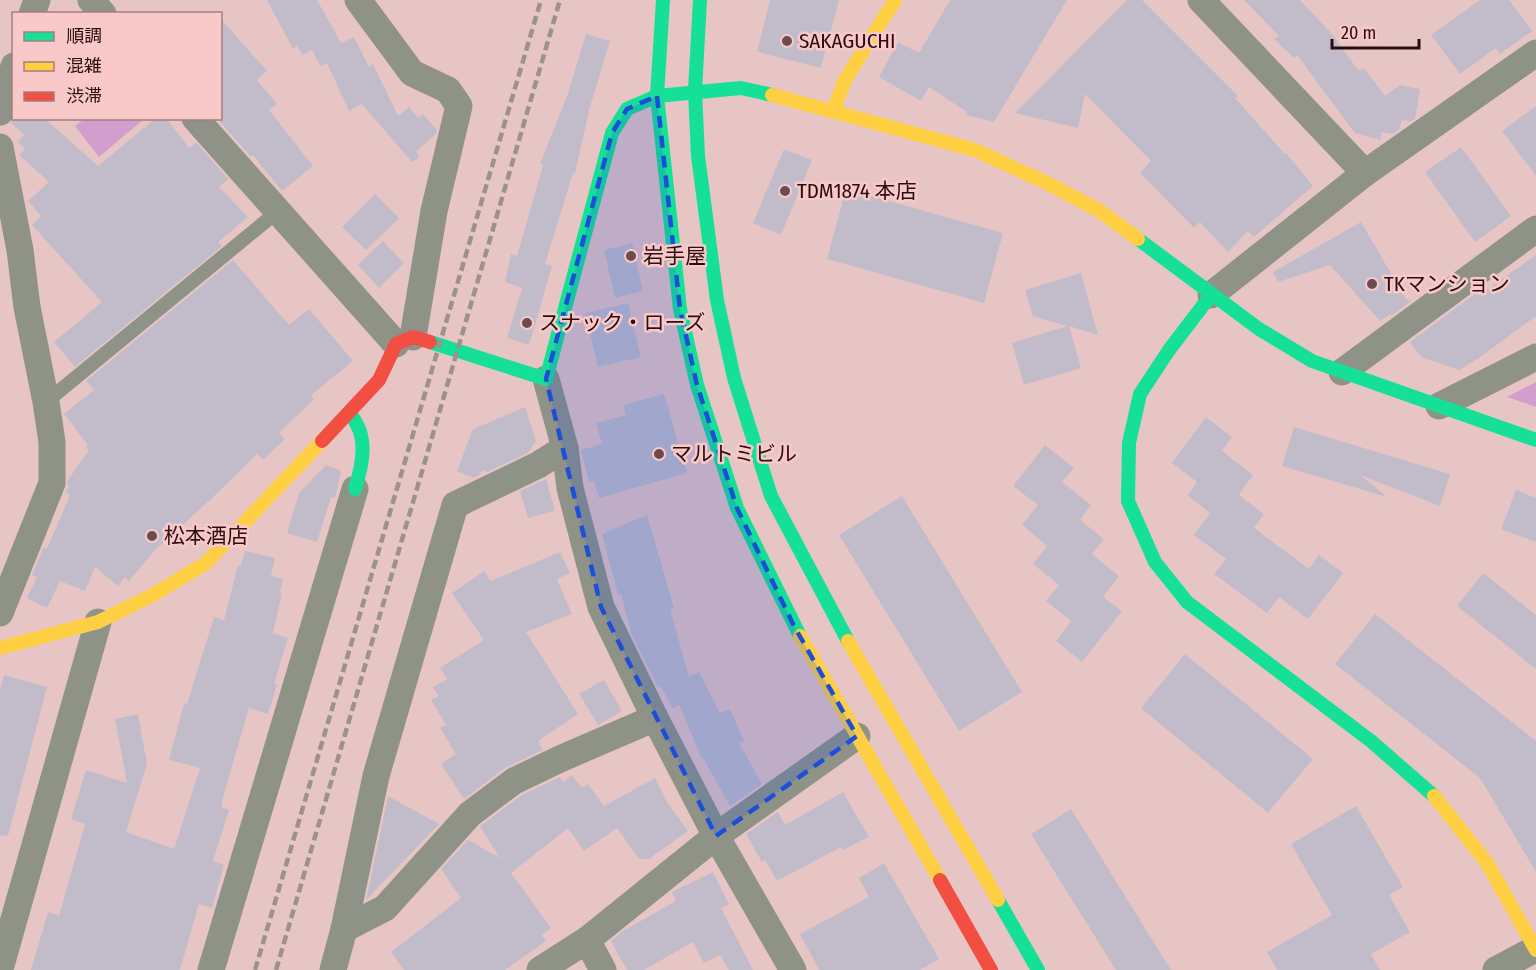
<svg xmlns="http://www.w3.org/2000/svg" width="1536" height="970" font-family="'Fira Sans Condensed','Noto Sans JP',sans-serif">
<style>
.green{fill:#d29ecd}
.building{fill:#c2bcca}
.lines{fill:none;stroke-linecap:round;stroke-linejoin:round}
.lane{stroke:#8f9387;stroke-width:14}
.street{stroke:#8f9387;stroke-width:27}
.fast{stroke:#16e098;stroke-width:14}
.slow{stroke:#ffcf43;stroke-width:14}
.jam{stroke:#f24e42;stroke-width:14}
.rail{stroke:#9c928b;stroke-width:4.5;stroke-dasharray:9 4.5;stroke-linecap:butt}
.marked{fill:#1d4ed8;fill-opacity:0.2;stroke:#1d4ed8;stroke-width:4.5;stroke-dasharray:12 8;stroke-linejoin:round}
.poi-dot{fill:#6c4d4f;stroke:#f9c8c8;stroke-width:2}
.labels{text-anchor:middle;stroke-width:5;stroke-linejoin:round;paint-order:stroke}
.poi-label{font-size:21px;fill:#290d0f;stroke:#f9c8c8;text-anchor:start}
</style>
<rect width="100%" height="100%" fill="#e8c5c5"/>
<g class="green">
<polygon points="84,119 84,118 144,119 99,157 75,126"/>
<polygon points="1536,382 1536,407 1507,397"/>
</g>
<g class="building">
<polygon points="267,0 317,0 341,43 354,37 369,67 373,64 398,116 409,107 418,118 423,114 437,130 436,134 416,151 419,158 412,162 362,104 349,111 327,63 320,66 312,50 302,55 297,46 293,49"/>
<polygon points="770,0 839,0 821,68 757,52"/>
<polygon points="950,0 1067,0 994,122 966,115 967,112 929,87 921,101 879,77 898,42 919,53"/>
<polygon points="1127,0 1142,0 1238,96 1235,98 1285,154 1286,153 1313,186 1254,237 1248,231 1228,252 1200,222 1194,228 1140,173 1151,161 1085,94 1078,128 1015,113"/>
<polygon points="1244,0 1300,0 1332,34 1358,70 1364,68 1385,96 1400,85 1420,89 1415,119 1410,122 1402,119 1399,130 1393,134 1381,132 1381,140 1355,133 1297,55 1294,58 1274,39 1279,36"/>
<polygon points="1480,0 1509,0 1532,31 1500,54 1496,48 1460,74 1431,35"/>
<polygon points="220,18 267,71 257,80 277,104 269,110 313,166 282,191 253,155 251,157 220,122"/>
<polygon points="586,34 610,41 590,107 575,173 573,173 545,264 552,266 529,345 507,338 522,288 505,282 511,254 517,256 543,165 540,164 568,93"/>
<polygon points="1536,106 1536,176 1502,131"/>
<polygon points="14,118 44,118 98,166 156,118 166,118 189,148 196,142 228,179 219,187 248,217 218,242 222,246 75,367 54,342 102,302 32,225 41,216 28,201 49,182 19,155 25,149 18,142 24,135 11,123"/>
<polygon points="1461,147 1511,216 1475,242 1425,172"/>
<polygon points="784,149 812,160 781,235 753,223"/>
<polygon points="846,189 1003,233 984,303 827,259"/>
<polygon points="375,194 399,218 366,250 342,227"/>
<polygon points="1361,222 1406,299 1411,301 1391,316 1390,314 1380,321 1330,265 1278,282 1273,272"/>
<polygon points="383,241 404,263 379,288 358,265"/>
<polygon points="632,243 643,291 615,298 604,250"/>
<polygon points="1536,255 1536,316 1479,358 1459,370 1421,357 1410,342 1476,293 1478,296"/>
<polygon points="233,260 289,325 309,309 353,361 311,395 314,399 279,433 285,439 263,460 257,454 209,501 155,550 129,581 125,577 118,586 95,567 85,591 60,581 47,608 27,598 37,577 32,575 39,558 44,547 47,549 70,495 65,492 69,487 67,485 68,480 89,450 86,447 88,445 64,414 94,390 86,381"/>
<polygon points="1081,273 1098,335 1069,326 1081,368 1024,385 1012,343 1067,326 1033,316 1025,290"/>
<polygon points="628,303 641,357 598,367 585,313"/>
<polygon points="664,394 687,473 599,498 594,481 589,482 581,450 602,444 596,423 626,415 623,405"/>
<polygon points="525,407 536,441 528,453 487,472 482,470 480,475 474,478 457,471 472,431 476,428"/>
<polygon points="1206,417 1232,437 1222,451 1253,475 1239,495 1264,514 1254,528 1309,569 1319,555 1343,573 1308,619 1279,597 1267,613 1214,574 1226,559 1194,535 1210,513 1188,496 1197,482 1172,463"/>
<polygon points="1294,427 1450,474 1440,506 1360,475 1387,497 1282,466"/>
<polygon points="1045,445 1074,468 1062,482 1091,505 1080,520 1104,539 1092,554 1119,576 1103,597 1122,611 1082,662 1056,641 1071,621 1046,601 1059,585 1033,564 1047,546 1022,525 1038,505 1013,486"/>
<polygon points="326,465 341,471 337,491 334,498 331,497 317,542 287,533 299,493"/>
<polygon points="546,479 555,511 528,518 520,491"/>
<polygon points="1516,490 1536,498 1536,542 1501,529"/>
<polygon points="902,496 1022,692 959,731 839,535"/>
<polygon points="647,515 674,608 670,609 689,677 699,672 720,713 730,709 744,741 739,743 762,784 730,806 703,758 702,759 679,705 673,709 661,686 658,688 632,636 621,594 618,595 602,534"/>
<polygon points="245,551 275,558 271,576 283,579 280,592 282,593 273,633 288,638 274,684 277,685 268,714 249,708 224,794 221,807 229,810 213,861 224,865 212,908 199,904 180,970 31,970 48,912 59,916 85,824 71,819 86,770 127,783 115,719 138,714 147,764 126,832 174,849 200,768 169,760 184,703 187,704 214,617 224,620 238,565 241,566"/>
<polygon points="560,552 570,573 557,579 572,614 526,632 578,714 538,741 543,750 505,768 464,799 441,764 456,754 440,728 446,725 431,700 439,696 433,687 447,679 440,668 484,640 452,593 484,571 491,581"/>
<polygon points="1483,573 1536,615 1536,669 1457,606"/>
<polygon points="1375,614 1536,741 1536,872 1480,778 1335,664"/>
<polygon points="1185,654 1313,759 1268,813 1141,708"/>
<polygon points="4,675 47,687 8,836 0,835 0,689"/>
<polygon points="604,680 622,711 598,725 579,694"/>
<polygon points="572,775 582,788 588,784 604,806 655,778 667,802 688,831 649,859 639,859 617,828 584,851 568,828 511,873 551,928 542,935 546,941 505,970 404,970 391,952 461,898 441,869 468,840 500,858 480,826 522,795 560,777 563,782"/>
<polygon points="843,792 869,837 843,850 841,847 777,881 765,860 762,862 746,834 778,812 785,825"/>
<polygon points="388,796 439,824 366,900"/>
<polygon points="1356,806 1403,887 1389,895 1410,932 1371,954 1380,970 1277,970 1267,952 1332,915 1291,844"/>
<polygon points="1071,809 1171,970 1116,970 1031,834"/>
<polygon points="884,863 939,959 920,970 819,970 800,934 869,897 859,878"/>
<polygon points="713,872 729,904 721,908 753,970 729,970 720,955 704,963 693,942 644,970 627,970 611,941 623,931 676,901 672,892"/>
</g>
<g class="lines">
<polyline class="lane" points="46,402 277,212"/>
<g class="street">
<polyline points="91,0 103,14"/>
<polyline points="358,0 412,73 448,90 459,106 434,211 413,337"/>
<polyline points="1201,0 1365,173"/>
<polyline points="32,14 37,0"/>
<polyline points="0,112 14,66"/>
<polyline points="195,118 396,344"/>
<polyline points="0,147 20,250 27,307 46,402 52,442 52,483 0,613"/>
<polyline points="1211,295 1365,173 1536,53"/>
<polyline points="1342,372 1536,229"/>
<polyline points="546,379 565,448 570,488 601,607 655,718 716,836 793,970"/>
<polyline points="1439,406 1536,357"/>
<polyline points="344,929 385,908 470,814 514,781 560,759 655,718"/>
<polyline points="587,940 603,970"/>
<polyline points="0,969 98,622"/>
<polyline points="211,970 355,489"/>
<polyline points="333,970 344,929 376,776 455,505 538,465 565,448"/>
<polyline points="540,970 587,940 716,836 857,736"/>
<polyline points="1496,970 1535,949"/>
</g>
<g class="fast">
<polyline points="663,0 657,96 680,309 697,385 737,508 800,636"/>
<polyline points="700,0 695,91 698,156 717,300 734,378 771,496 848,641"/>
<polyline points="1138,239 1259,329 1312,361 1536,440"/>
<polyline points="1211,295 1169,350 1140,394 1129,443 1128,501 1155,562 1187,602 1371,741 1434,796"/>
<polyline points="430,342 546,379 612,133 627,109 657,96 741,88 772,95"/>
<path d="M350 414C369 436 363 463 355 489"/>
<polyline points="998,900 1038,970"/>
</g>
<g class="slow">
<polyline points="772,95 975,150 1049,184 1100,211 1138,239"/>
<polyline points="833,111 845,80 895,0"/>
<polyline points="800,636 940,880"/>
<polyline points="848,641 998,900"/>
<polyline points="0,648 98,622 153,595 206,563 322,441"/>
<polyline points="1434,796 1487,863 1536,950"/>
</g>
<g class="jam">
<polyline points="322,441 379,380 396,344 413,337 430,342"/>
<polyline points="940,880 991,970"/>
</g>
<g class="rail">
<polyline points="255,970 541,0"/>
<polyline points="276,970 560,0"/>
</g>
</g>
<path class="marked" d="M657 96 680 309 697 385 737 508 794 626 857 736 716 836 601 607 546 379 612 133 627 109Z"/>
<g class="poi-dot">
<circle cx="787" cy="41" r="6"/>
<circle cx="785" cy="191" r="6"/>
<circle cx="631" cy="256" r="6"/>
<circle cx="1372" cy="284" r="6"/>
<circle cx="527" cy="323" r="6"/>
<circle cx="659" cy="454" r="6"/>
<circle cx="152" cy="536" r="6"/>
</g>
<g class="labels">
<g class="poi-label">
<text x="799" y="48">SAKAGUCHI</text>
<text x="797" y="198">TDM1874 本店</text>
<text x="643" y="263">岩手屋</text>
<text x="1384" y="291">TKマンション</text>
<text x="539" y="330">スナック・ローズ</text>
<text x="671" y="461">マルトミビル</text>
<text x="164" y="543">松本酒店</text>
</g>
</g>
<rect x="12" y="12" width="210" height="108" fill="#f9c8c8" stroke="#a67d7e" stroke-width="1.5"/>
<rect x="24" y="32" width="30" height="9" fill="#16e098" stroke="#a67d7e" stroke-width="1.5"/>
<text x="66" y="42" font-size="18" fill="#290d0f">順調</text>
<rect x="24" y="62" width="30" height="9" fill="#ffcf43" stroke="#a67d7e" stroke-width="1.5"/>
<text x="66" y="72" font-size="18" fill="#290d0f">混雑</text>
<rect x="24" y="92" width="30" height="9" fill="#f24e42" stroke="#a67d7e" stroke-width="1.5"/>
<text x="66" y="102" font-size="18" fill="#290d0f">渋滞</text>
<path d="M1332 39v9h87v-9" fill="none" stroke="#290d0f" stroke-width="3"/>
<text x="1341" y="39" font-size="18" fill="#290d0f" stroke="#f9c8c8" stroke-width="4.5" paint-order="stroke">20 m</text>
</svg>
